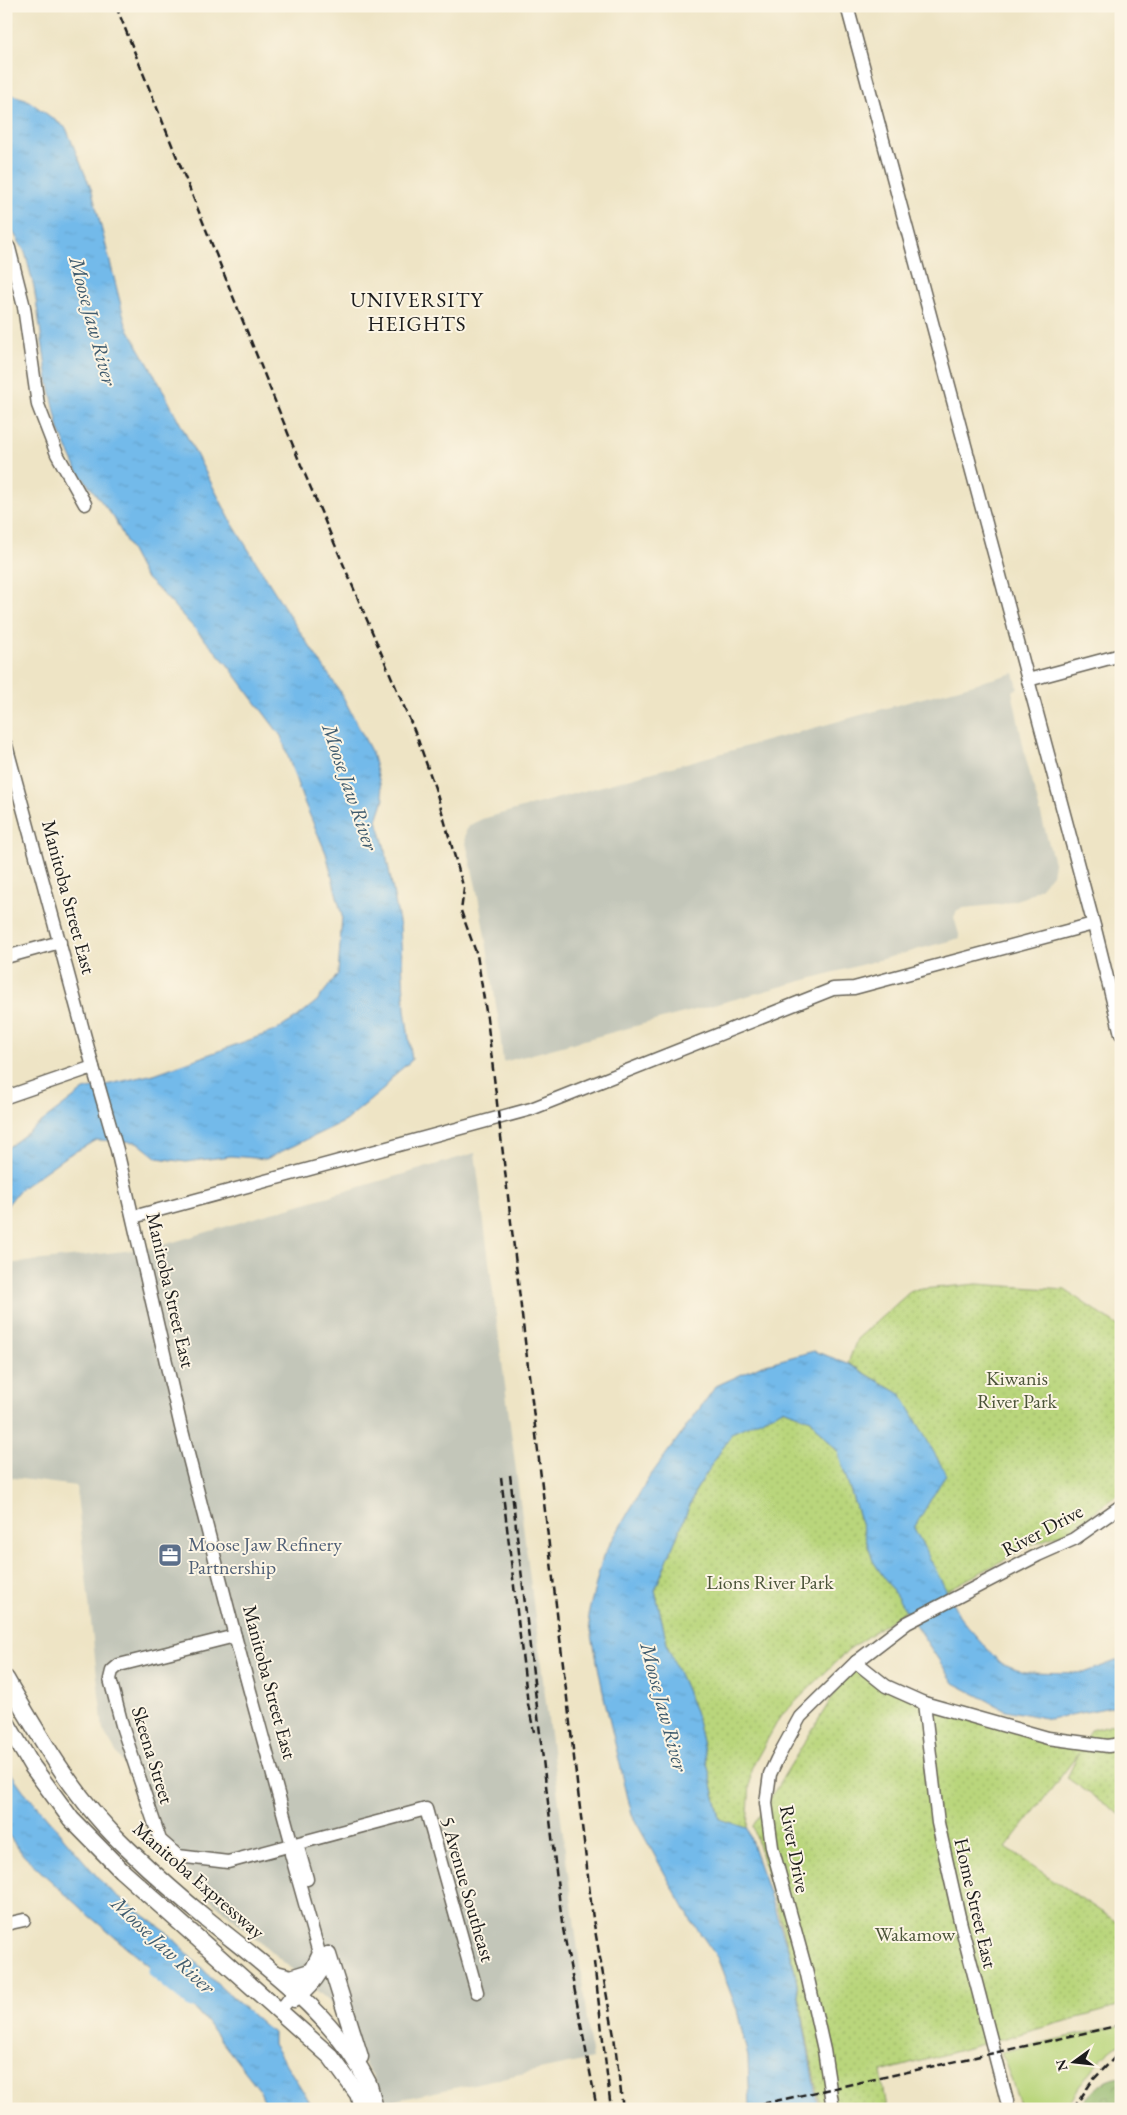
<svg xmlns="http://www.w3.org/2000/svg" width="1127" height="2115" font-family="'EB Garamond',serif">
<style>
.industrial{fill:#c3c6b9}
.green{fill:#b9d67c;stroke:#6a794c}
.forest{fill:url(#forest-crowns);stroke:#576a44}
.park{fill:url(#park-dots);stroke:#6a794c}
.water{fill:url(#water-ripples);stroke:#486b83}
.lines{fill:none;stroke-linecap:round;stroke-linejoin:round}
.river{stroke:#73baea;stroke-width:15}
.minor-casing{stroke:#666257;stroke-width:15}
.major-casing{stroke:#666257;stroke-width:19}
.minor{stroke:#fff;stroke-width:12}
.major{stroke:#fff;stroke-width:16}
.rail{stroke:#1c1c1c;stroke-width:2.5;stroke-dasharray:8 4;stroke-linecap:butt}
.labels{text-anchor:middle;stroke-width:4;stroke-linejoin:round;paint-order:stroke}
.street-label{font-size:20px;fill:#1c1c1c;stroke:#fcf5e5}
.park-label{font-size:20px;fill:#4b5439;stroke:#fcf5e5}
.service-label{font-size:20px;fill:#4e5e75;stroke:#fcf5e5;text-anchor:start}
.neighbourhood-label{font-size:21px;letter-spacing:1px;fill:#1c1c1c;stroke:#fcf5e5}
.water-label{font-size:21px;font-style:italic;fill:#3f5b6e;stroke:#fcf5e5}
</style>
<defs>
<pattern id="forest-crowns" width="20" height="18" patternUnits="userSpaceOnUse" patternTransform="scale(1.25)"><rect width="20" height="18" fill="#92b76c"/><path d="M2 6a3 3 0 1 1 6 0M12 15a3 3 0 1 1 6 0" fill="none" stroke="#769458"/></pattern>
<pattern id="park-dots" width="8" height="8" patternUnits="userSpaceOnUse" patternTransform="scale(1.25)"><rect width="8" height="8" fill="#b9d67c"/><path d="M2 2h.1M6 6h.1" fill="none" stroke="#9eb76b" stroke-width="1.8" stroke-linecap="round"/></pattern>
<pattern id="water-ripples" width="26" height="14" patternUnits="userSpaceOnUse" patternTransform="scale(1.25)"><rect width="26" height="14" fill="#73baea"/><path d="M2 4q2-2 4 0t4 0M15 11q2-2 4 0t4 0" fill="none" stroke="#639fc8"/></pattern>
</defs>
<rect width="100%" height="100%" fill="#fcf5e5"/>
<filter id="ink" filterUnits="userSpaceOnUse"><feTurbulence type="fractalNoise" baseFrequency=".02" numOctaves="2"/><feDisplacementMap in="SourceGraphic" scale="10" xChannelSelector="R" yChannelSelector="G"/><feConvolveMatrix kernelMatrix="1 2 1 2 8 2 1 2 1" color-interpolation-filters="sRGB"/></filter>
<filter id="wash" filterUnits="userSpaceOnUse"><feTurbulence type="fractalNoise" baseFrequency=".0096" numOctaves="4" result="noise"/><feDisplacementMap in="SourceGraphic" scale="20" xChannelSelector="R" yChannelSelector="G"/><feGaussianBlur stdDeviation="1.12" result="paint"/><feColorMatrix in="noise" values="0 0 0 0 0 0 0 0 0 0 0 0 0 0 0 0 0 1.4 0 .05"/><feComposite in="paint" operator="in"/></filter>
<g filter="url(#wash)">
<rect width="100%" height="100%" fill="#eee4c5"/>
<g class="industrial">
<polygon points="1014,673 1018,688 1012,691 1026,759 1054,863 1052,874 1041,887 1028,896 1003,904 964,908 957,911 954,917 960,938 503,1062 499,1024 487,947 477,891 465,838 466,831 470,825 482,819"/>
<polygon points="475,1153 592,2059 387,2102 329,2001 197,1888 103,1730 76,1486 6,1477 6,1264 153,1248"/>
</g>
<path class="green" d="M1121 2025V2043C1097 2057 1079 2085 1066 2109H1022L1001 2052Z"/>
<path class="forest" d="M1121 2077V2109H1078C1090 2093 1100 2080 1121 2077Z"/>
<g class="park">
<polygon points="977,1284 1065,1290 1121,1328 1121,1492 1069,1531 1033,1544 946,1591 914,1528 902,1395 848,1363 857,1339 912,1290"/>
<polygon points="783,1409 811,1420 838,1452 873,1561 906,1610 849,1649 780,1717 751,1769 747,1828 720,1819 695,1711 668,1648 655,1590 696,1490 732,1432"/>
<polygon points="851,1667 1081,1750 1090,1730 1121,1722 1121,1815 1067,1778 1079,1753 1006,1848 1121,1925 1121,2006 881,2072 887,2109 820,2109 794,1967 753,1826"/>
</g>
<g class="water">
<polygon points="6,93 26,99 66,128 92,191 126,325 158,381 232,523 294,623 341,693 372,753 384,799 377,820 385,849 400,927 405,1010 412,1060 393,1076 385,1088 345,1121 266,1159 231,1156 186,1162 157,1158 137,1142 97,1140 65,1157 20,1189 6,1207 6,1149 84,1090 154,1074 277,1030 296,1018 317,1001 338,974 342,916 326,853 302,797 281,736 227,664 162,593 144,576 114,518 77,470 59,430 48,380 34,287 25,252 6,220"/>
<polygon points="814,1351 847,1363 902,1395 946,1474 914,1528 961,1619 999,1662 1024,1672 1084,1673 1121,1659 1121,1705 1050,1719 1006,1710 954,1683 873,1561 838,1452 811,1420 783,1409 732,1433 696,1490 655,1590 668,1648 695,1711 720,1819 747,1828 794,1967 818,2109 750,2109 748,2057 737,2010 717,1957 692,1922 632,1815 604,1697 588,1615 603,1556 648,1479 716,1386 762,1365"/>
<polygon points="6,1766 23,1790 107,1888 169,1934 217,1984 273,2033 273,2044 310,2102 319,2109 268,2109 259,2089 204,2019 176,1988 88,1915 24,1856 6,1832"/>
</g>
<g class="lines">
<polyline class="river" points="156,1971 192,2001"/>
</g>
</g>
<g filter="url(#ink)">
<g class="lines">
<g class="minor-casing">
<g id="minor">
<polyline points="847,6 1096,933 1121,1034"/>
<polyline points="6,244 9,248 24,307 38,405 57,454 85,504"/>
<polyline points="1028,680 1121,655"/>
<polyline points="6,745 93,1067 117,1150 181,1427 235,1636 292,1845 291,1854 319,1953 310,1972 279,2012"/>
<polyline points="6,957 60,942"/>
<polyline points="6,1097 93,1067"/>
<polyline points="133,1217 531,1109 833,989 854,988 1093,924"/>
<polyline points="235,1636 119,1665 112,1671 110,1679 123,1729 160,1840 178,1856 228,1862 426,1809 477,1992"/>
<polyline points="856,1662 886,1686 924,1703 1048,1738 1108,1746 1121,1744"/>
<polyline points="924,1703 938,1823 960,1921 1009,2109"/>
<polyline points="292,1845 299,1851 307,1879"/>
<polyline points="6,1924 24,1920"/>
<path d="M294 2001C309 1991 327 1971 328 1953"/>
<polyline points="833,2109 824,2050 806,1970 772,1847 766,1803 770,1774 777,1759 800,1717 856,1662 907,1623 1038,1555 1074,1539 1121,1506"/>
</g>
</g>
<g class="major-casing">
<g id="major">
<path d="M6 1679C42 1741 76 1801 129 1850 154 1874 181 1898 208 1920 267 1968 334 2014 368 2083 371 2091 373 2101 375 2109"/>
<polyline points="6,1722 32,1766 71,1819 121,1870 331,2057 358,2094 363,2109"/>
<polyline points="328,1955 360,2057"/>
<polyline points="276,1974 291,1978 310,1972"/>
</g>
</g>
<use href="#minor" class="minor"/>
<use href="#major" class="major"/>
<g class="rail">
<polyline points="116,6 298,458 417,737 436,791 464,889 461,911 477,955 487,1018 593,1919 614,2036 623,2109"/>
<polyline points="510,1475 562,1923 597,2109"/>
<polyline points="501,1477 528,1704 534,1732"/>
<polyline points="594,1962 611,2109"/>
<polyline points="739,2109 1121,2025"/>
<polyline points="1073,2109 1093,2080 1121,2051"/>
</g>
</g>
</g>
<defs>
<g id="office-square" transform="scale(1.25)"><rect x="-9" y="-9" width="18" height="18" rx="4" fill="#5c6f8a" stroke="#fcf5e5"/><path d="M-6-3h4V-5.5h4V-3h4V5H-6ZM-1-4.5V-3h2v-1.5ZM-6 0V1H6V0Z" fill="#fff"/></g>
</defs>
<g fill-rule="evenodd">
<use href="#office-square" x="170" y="1555"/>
</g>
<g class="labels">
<g class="street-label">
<text transform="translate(69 897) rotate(75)" y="7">Manitoba Street East</text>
<text transform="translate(171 1290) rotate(77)" y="7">Manitoba Street East</text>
<text transform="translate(1042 1530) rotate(-28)" y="7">River Drive</text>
<text transform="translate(270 1682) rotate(75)" y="7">Manitoba Street East</text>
<text transform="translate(153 1755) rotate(73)" y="7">Skeena Street</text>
<text transform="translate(795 1849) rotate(79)" y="7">River Drive</text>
<text transform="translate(199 1880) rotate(41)" y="7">Manitoba Expressway</text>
<text transform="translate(468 1889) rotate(74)" y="7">5 Avenue Southeast</text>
<text transform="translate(976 1903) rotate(77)" y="7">Home Street East</text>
</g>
<g class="park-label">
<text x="1017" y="1385">Kiwanis<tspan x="1017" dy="23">River Park</tspan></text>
<text x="770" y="1589">Lions River Park</text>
<text x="915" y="1941">Wakamow</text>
</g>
<g class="service-label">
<text x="188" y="1551">Moose Jaw Refinery<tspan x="188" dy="23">Partnership</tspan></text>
</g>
<g class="neighbourhood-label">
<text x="417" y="307">UNIVERSITY<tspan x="417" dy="24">HEIGHTS</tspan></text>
</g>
<g class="water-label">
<text transform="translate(93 321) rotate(75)" y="7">Moose Jaw River</text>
<text transform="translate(350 787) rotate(71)" y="7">Moose Jaw River</text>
<text transform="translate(664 1707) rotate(75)" y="7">Moose Jaw River</text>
<text transform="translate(163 1945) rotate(43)" y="7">Moose Jaw River</text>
</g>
</g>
<rect width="1127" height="2115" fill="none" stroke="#fcf5e5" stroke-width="25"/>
<g transform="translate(1074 2062) rotate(255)" stroke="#fcf5e5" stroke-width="4" paint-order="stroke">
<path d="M0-4L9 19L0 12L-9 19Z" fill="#1c1c1c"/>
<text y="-8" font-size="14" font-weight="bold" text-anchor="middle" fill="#1c1c1c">N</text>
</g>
</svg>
